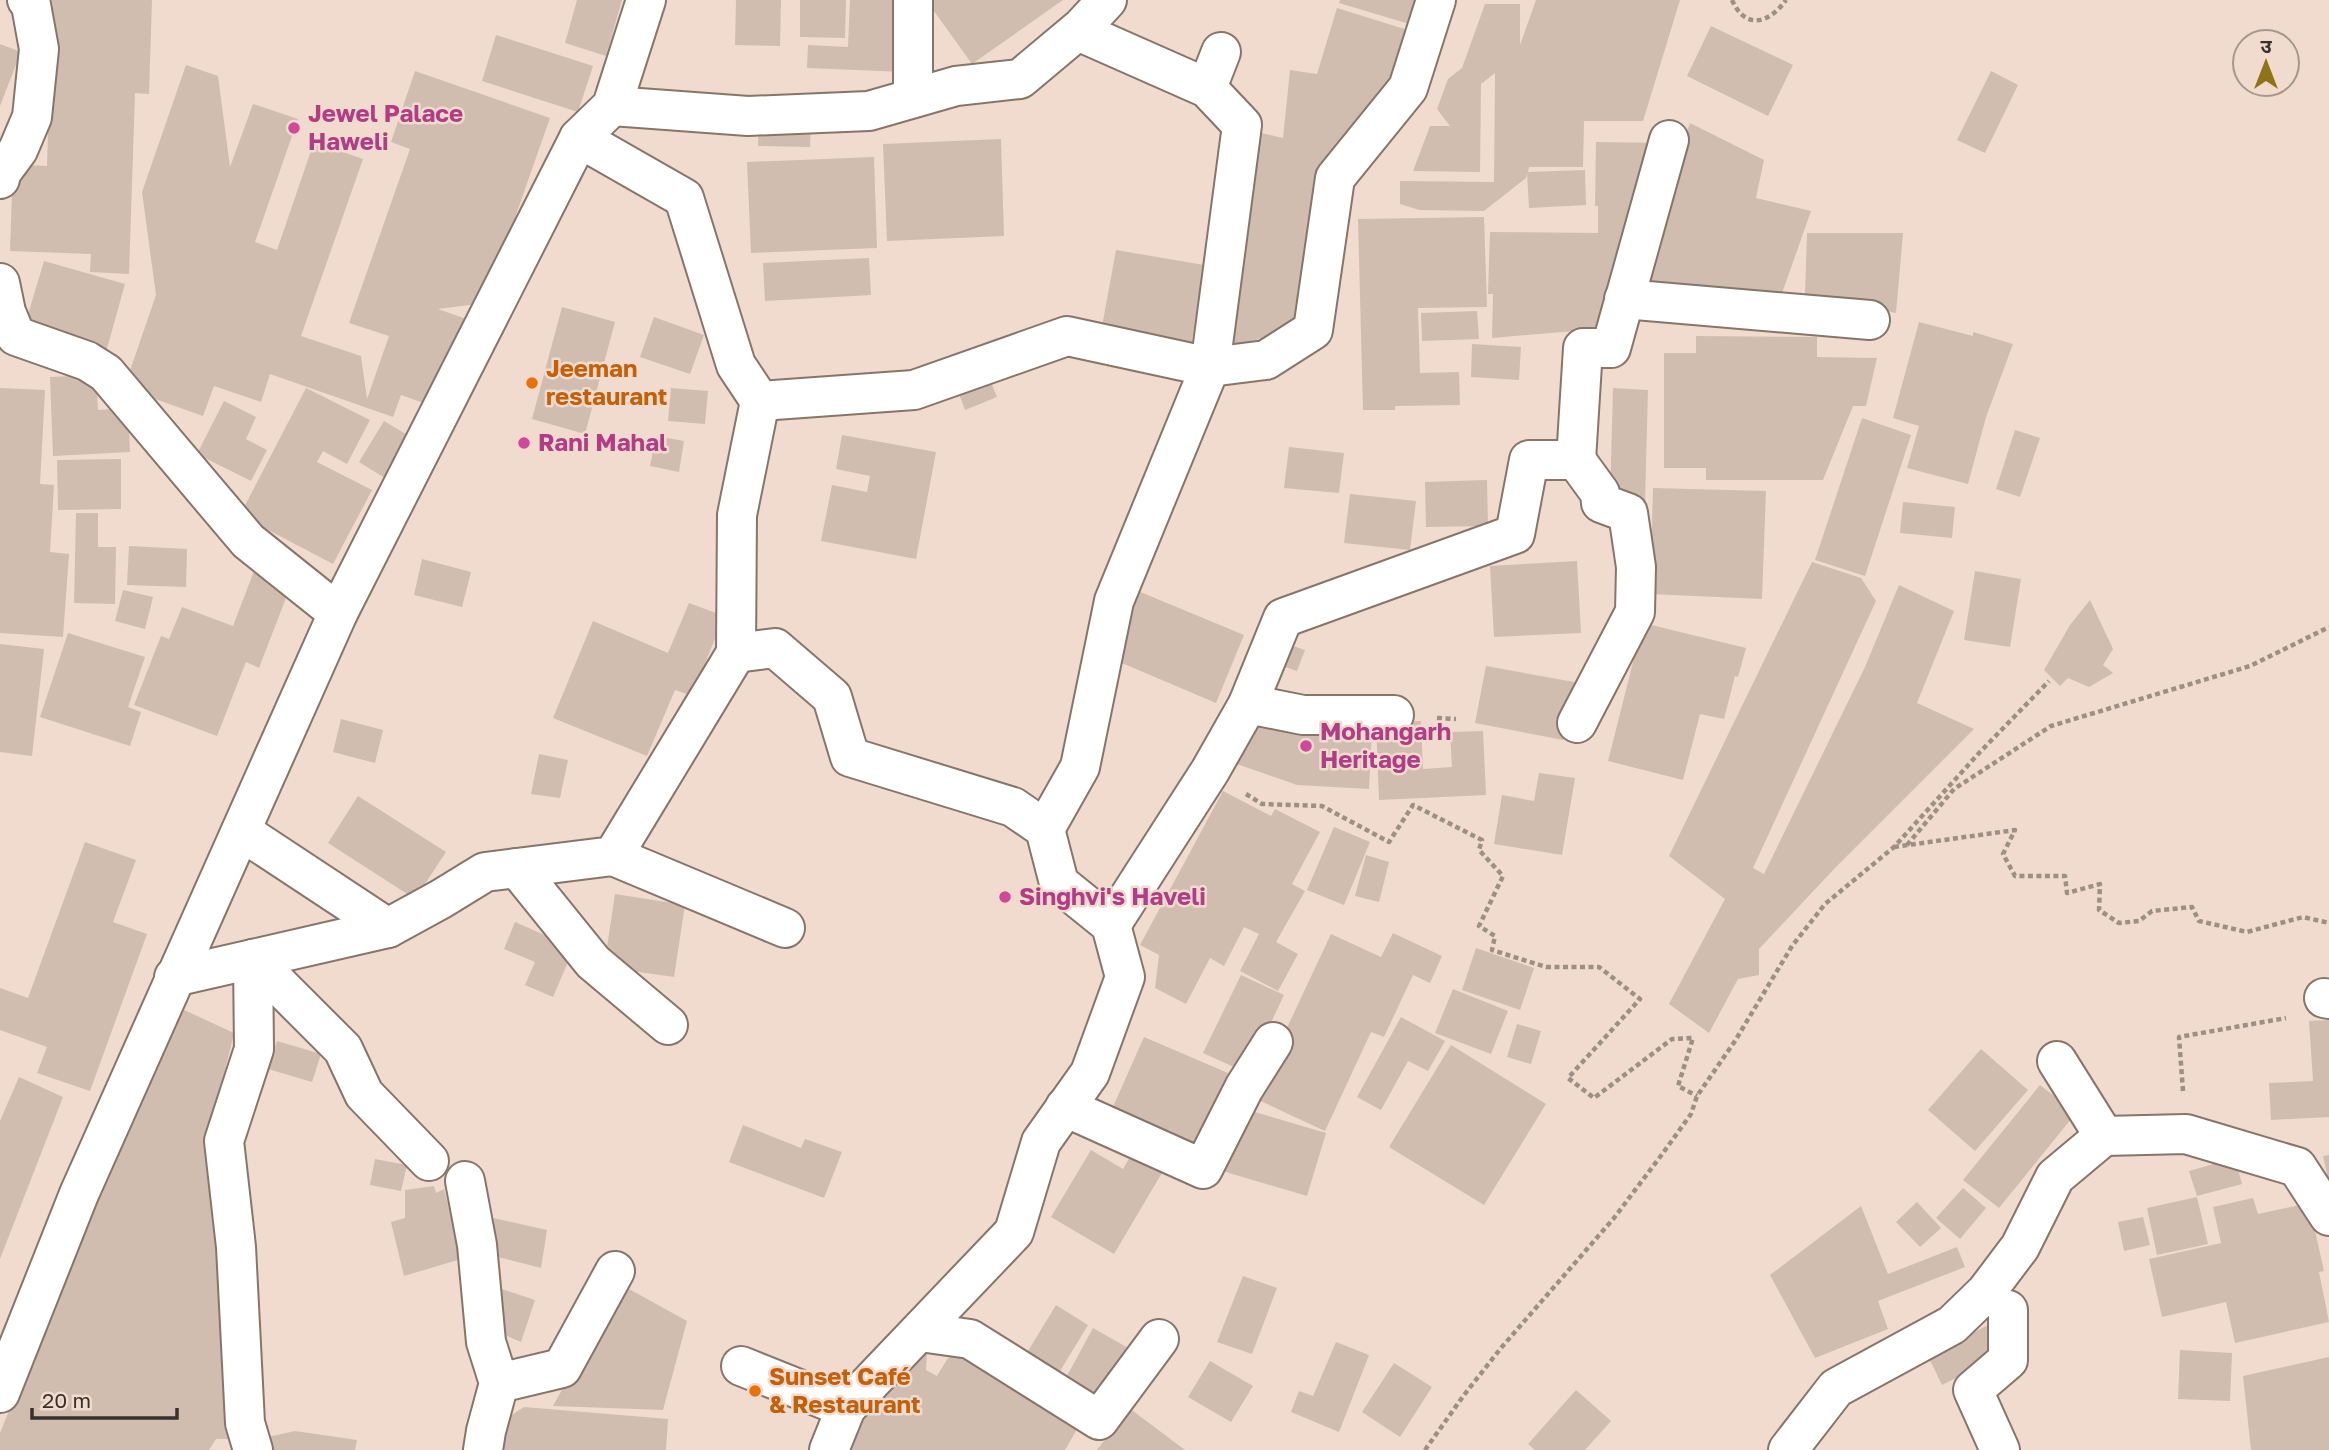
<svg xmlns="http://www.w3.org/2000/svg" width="2329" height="1450" font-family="'Golos Text','Noto Sans Devanagari',sans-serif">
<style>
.building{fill:#d1bdb0}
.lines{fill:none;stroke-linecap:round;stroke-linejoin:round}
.minor-casing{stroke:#877569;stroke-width:42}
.path{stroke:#9e8f85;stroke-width:4.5;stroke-dasharray:5 3.5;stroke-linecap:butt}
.minor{stroke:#fff;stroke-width:38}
.hotel-dot{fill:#d1479c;stroke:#f0dbce;stroke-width:2.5}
.food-dot{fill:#e8710a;stroke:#f0dbce;stroke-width:2.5}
.labels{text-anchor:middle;stroke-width:5;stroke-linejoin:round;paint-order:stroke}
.hotel-label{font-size:24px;font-weight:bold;fill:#b23c85;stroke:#f0dbce;text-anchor:start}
.food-label{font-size:24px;font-weight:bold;fill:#c56008;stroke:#f0dbce;text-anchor:start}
</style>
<rect width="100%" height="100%" fill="#f0dbce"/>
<g class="building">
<polygon points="52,0 152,0 149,94 135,93 129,274 90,272 91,254 10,251 13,164 47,166"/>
<polygon points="577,0 622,0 606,56 565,43"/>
<polygon points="736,0 781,0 780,46 735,45"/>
<polygon points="800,0 846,0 845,38 800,37"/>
<polygon points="850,0 907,0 904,72 807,68 808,45 848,47"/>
<polygon points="926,0 1063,0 972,64"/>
<polygon points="1340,0 1424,0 1416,26 1339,3"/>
<polygon points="1536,0 1680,0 1643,121 1584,121 1583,167 1529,167 1528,172 1585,170 1586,205 1529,208 1527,173 1526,178 1484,211 1419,210 1400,204 1400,181 1494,182 1495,73 1481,84 1480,172 1413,171 1430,126 1450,126 1437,109 1448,79 1462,68 1485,4 1520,4 1520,45"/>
<polygon points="1337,8 1414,32 1393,95 1363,126 1303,324 1218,353 1249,130 1283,138 1290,70 1317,74"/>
<polygon points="1711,26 1793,65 1768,116 1687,76"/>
<polygon points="496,35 593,66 578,112 482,81"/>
<polygon points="0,44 21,52 0,106"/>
<polygon points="186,65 218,76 230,167 253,104 298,119 255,242 277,250 314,142 363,159 301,336 361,356 367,399 389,336 349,323 410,149 391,142 415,71 550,118 485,303 438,309 469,320 438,408 401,395 393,417 270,374 261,402 214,386 203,416 124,388 156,295 142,192"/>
<polygon points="1991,71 2018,85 1985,153 1957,140"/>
<polygon points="759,119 811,121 810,147 758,146"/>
<polygon points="1690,123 1764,160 1756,198 1811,211 1780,299 1647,285 1666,193"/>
<polygon points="1001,139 1004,236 887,241 883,144"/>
<polygon points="1596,142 1663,143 1609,328 1492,338 1493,294 1488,294 1490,232 1598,233 1598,206 1595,206"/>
<polygon points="874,157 877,248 751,253 747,162"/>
<polygon points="1484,217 1487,307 1418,308 1420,373 1459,372 1460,405 1395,406 1395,410 1363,410 1358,219"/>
<polygon points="1807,233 1903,233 1896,313 1805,296"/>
<polygon points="1116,250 1204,265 1191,347 1101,332"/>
<polygon points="869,258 871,295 765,301 763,263"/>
<polygon points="44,261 125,284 106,352 24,328"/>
<polygon points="562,307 615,322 585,434 532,419"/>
<polygon points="1477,311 1479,339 1422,341 1421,313"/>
<polygon points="654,317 704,335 690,374 640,357"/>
<polygon points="1919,322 1973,336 1973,332 2013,344 1986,417 1968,484 1907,468 1919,426 1893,418"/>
<polygon points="1696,336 1817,337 1817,357 1877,358 1866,406 1853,406 1823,480 1706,480 1706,468 1664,468 1664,353 1696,353"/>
<polygon points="1472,344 1521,347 1519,380 1471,377"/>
<polygon points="986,370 997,397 965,410 955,383"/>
<polygon points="96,375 98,410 128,408 130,452 53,456 50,377"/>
<polygon points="0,388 45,390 40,484 54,485 50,552 69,554 63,637 0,633"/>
<polygon points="306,388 370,420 347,464 323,451 317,462 372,490 333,564 240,515"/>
<polygon points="671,388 708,391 705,424 668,421"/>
<polygon points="1613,388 1648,390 1645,502 1610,501"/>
<polygon points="224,401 256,417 246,439 267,450 251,481 197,454"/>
<polygon points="1862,418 1911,435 1865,576 1815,560"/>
<polygon points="384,421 414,439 388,480 359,462"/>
<polygon points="2015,430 2040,438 2020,497 1996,489"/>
<polygon points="842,435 936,452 916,559 821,541 832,485 867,492 870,476 836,469"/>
<polygon points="656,436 684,441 679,472 650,466"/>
<polygon points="1289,447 1344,453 1339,493 1284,488"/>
<polygon points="121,459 121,509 58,510 57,460"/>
<polygon points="1487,480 1488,526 1426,527 1425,482"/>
<polygon points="1653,488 1766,491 1762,599 1650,594"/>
<polygon points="1350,494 1416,501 1410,550 1344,543"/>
<polygon points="1903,502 1955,507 1952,538 1900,533"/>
<polygon points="76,513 98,513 98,547 116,547 115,604 74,603"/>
<polygon points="129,546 187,549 186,587 127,585"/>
<polygon points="422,559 471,572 462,607 414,595"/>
<polygon points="1577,561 1581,633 1494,637 1490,566"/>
<polygon points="1812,562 1861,578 1876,601 1753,868 1764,874 1865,667 1899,585 1954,611 1917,703 1974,729 1834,869 1759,949 1759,975 1738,979 1709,1033 1669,1004 1725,899 1669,856"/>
<polygon points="254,571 291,585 259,668 246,662 217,736 134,705 161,636 169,639 182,607 233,626"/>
<polygon points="1975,571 2021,579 2010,647 1964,640"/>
<polygon points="123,590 153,597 145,629 115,621"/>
<polygon points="1138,591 1244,635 1216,703 1110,658"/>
<polygon points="2090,600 2113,649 2103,665 2113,673 2089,687 2068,678 2060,686 2044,670 2070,625"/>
<polygon points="689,603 724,616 692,696 675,690 647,756 553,718 593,621 668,653"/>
<polygon points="1643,623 1746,648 1738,677 1735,676 1724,719 1700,714 1683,780 1608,761"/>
<polygon points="68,633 145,657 128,707 141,712 130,746 40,717"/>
<polygon points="1281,642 1305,650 1297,671 1273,663"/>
<polygon points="0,644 44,649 32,756 0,752"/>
<polygon points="1486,666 1574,682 1563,740 1475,723"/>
<polygon points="341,719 383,730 375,763 333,752"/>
<polygon points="1421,721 1423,769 1452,767 1450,732 1483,731 1486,795 1379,800 1376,723"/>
<polygon points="1252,724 1372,730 1369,789 1297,785 1234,763"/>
<polygon points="539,754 568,760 560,798 531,794"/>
<polygon points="1539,773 1575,778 1562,855 1494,844 1502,795 1534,801"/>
<polygon points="1223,791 1271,816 1275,809 1320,832 1292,884 1305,891 1276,942 1298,954 1278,991 1240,971 1259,934 1244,927 1224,966 1210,958 1186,1004 1155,988 1159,955 1140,945"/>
<polygon points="358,796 446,852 415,899 328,843"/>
<polygon points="1334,827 1370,842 1344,905 1307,890"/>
<polygon points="85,842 136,860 113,922 147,934 90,1091 37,1073 47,1047 0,1030 0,988 28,998"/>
<polygon points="1366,855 1389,862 1379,902 1355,896"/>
<polygon points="615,894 685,905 674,977 604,967"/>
<polygon points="515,922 574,948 553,997 525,985 535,962 504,949"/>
<polygon points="1393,933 1442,956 1430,983 1413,975 1384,1037 1371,1032 1325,1131 1254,1098 1331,934 1381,957"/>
<polygon points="1476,948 1534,968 1520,1010 1462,990"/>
<polygon points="1241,975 1284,995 1247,1073 1203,1053"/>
<polygon points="1453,989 1508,1011 1491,1054 1435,1033"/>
<polygon points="182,1009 234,1033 216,1107 224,1220 230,1439 216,1439 209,1450 0,1450 0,1433 90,1210"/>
<polygon points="1401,1017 1445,1041 1428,1071 1408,1061 1381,1110 1357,1097"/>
<polygon points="2329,1020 2329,1117 2271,1120 2269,1083 2313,1081 2309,1021"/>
<polygon points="1517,1024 1541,1031 1531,1064 1507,1057"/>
<polygon points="1144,1037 1235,1076 1199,1157 1108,1118"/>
<polygon points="277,1041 321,1054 312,1082 268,1069"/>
<polygon points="1451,1045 1546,1104 1484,1205 1389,1147"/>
<polygon points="1981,1049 2028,1090 1975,1151 1928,1110"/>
<polygon points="19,1077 63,1097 0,1259 0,1121"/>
<polygon points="2040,1085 2076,1113 1999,1208 1963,1180"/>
<polygon points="1238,1107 1326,1133 1307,1196 1219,1170"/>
<polygon points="743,1125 801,1148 805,1139 842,1152 824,1198 729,1162"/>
<polygon points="1138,1143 1169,1161 1114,1254 1051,1217 1091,1150 1123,1169"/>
<polygon points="2329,1155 2329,1178 2328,1178 2323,1156"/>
<polygon points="2235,1158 2242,1184 2197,1196 2189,1171"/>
<polygon points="375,1159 407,1165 401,1191 370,1185"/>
<polygon points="434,1186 436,1193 444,1189 461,1259 404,1276 391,1222 405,1218 405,1190"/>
<polygon points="1963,1188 1986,1208 1960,1239 1936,1218"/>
<polygon points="2197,1197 2208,1244 2157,1255 2147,1208"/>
<polygon points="2253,1198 2258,1214 2309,1203 2324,1271 2319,1272 2329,1322 2235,1343 2226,1302 2162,1317 2149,1259 2221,1243 2213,1207"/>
<polygon points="1917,1202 1941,1228 1920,1247 1896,1222"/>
<polygon points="1861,1206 1888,1274 1957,1247 1965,1267 1878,1301 1888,1329 1815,1358 1770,1275"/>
<polygon points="484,1216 547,1230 541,1268 486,1254"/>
<polygon points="2143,1217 2150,1245 2124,1251 2118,1222"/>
<polygon points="1243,1276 1277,1288 1252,1354 1217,1342"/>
<polygon points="620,1284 687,1321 663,1410 553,1406"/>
<polygon points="499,1288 535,1300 521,1342 493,1330"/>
<polygon points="1056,1305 1088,1325 1054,1381 1022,1361"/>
<polygon points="1986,1326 2001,1355 1942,1385 1928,1356"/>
<polygon points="1093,1328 1130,1349 1099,1406 1062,1385"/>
<polygon points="1336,1342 1369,1355 1339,1432 1291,1412 1299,1391 1313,1396"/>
<polygon points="917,1347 927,1355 926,1370 937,1376 948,1358 964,1350 1080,1424 1065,1450 841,1450 856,1413"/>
<polygon points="2180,1350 2232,1353 2230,1401 2178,1399"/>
<polygon points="2329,1357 2329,1450 2251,1450 2243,1376"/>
<polygon points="1210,1361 1253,1386 1231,1422 1188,1397"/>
<polygon points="1394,1363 1432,1387 1400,1437 1362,1412"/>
<polygon points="1576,1390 1611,1421 1585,1450 1535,1450 1528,1444"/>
<polygon points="524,1407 668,1419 666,1450 492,1450 495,1426"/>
<polygon points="1129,1408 1185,1450 1097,1450"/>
<polygon points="295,1431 357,1440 355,1450 265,1450 263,1438"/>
</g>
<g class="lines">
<g class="minor-casing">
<g id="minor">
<polyline points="1207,88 1221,52"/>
<polyline points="913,98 913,0"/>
<polyline points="612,106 748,116 869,111 956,86 1020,79 1082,27 1107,0"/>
<polyline points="0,179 1,173 18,150 32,117 39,49 31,5 27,0"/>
<polyline points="0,283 6,312 16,336 87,361 106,373 248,541 338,613"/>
<polyline points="1624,299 1870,320"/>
<polyline points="760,401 914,390 1067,336 1210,367 1266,360 1313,330 1335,178 1408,88 1436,0"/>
<polyline points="1576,460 1600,493 1601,503 1628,513 1636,567 1635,612 1577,723"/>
<polyline points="736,653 775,648 832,697 850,757 1013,807 1045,829 1059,883 1111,925 1125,977 1090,1073 1041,1142 1014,1232 846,1408 829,1450"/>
<polyline points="1248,704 1303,715 1394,715"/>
<polyline points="1045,829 1080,767 1114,601 1210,367 1242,125 1207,88 1078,31"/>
<polyline points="241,831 388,928"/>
<polyline points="613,856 785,928"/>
<polyline points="517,868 593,962 668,1025"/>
<polyline points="1111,925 1210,771 1248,704 1283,618 1515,534 1529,460 1576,460 1583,348 1611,348 1669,140"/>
<polyline points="253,959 343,1049 364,1094 429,1161"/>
<polyline points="174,977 388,928 441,899 485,872 613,856 736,653 737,515 760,401 736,365 684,198 579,138"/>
<polyline points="2324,998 2329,999"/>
<polyline points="2057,1061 2104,1136 2186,1134 2297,1167 2329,1216"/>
<polyline points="1065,1107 1203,1169 1244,1088 1273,1042"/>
<polyline points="465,1181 477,1245 486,1342 499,1383 486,1431 483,1450"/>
<polyline points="920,1332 970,1339 1099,1420 1159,1339"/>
<polyline points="741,1366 846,1408"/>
<polyline points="499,1383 562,1368 615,1271"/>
<polyline points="0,1393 79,1194 338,613 579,138 612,106 646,0"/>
<polyline points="253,1450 245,1423 236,1247 224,1141 254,1049 253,959"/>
<polyline points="1788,1450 1836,1388 1952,1325 1986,1292 2020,1247 2055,1177 2104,1136"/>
<polyline points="2000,1450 1973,1390 2008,1360 2008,1310"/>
</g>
</g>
<g class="path">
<path d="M1732 0C1745 30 1769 24 1786 0"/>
<polyline points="1437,718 1456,719"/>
<polyline points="1246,794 1262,804 1322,806 1389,842 1413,805 1482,840 1479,850 1503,876 1479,926 1495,936 1492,950 1546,967 1599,967 1640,999 1568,1078 1594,1098 1672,1039 1693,1038 1678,1086 1697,1096"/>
<polyline points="1907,845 1954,789 2051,726 2250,666 2329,627"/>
<polyline points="1894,847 2015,830 2003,854 2015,876 2065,876 2067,893 2100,884 2099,910 2119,923 2139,921 2152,911 2192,907 2199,921 2247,932 2303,917 2329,923"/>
<polyline points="2183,1091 2179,1037 2286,1018"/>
<polyline points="1425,1450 1464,1395 1501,1348 1614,1218 1663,1153 1691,1114 1697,1096 1735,1041 1792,946 1825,904 1894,847 1980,752 2049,681"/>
</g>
<use href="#minor" class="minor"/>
</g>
<g class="hotel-dot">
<circle cx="294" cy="128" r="7"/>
<circle cx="524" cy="443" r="7"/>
<circle cx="1306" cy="746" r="7"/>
<circle cx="1005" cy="897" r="7"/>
</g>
<g class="food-dot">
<circle cx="532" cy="383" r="7"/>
<circle cx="755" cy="1391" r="7"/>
</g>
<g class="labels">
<g class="hotel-label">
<text x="308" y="122">Jewel Palace<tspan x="308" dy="28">Haweli</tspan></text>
<text x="538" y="451">Rani Mahal</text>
<text x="1320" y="740">Mohangarh<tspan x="1320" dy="28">Heritage</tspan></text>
<text x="1019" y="905">Singhvi's Haveli</text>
</g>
<g class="food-label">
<text x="546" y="377">Jeeman<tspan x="546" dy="28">restaurant</tspan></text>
<text x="769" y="1385">Sunset Café<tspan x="769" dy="28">&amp; Restaurant</tspan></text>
</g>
</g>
<g transform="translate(2266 63)"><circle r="33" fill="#f0dbce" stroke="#a6978d" stroke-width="2"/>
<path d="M0-5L12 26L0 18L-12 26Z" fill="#8f7318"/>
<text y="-10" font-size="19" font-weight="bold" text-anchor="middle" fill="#38302b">उ</text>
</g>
<path d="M32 1408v10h145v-10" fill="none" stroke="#38302b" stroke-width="3.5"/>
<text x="42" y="1408" font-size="21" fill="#38302b" stroke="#f0dbce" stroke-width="5" paint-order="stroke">20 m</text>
</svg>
